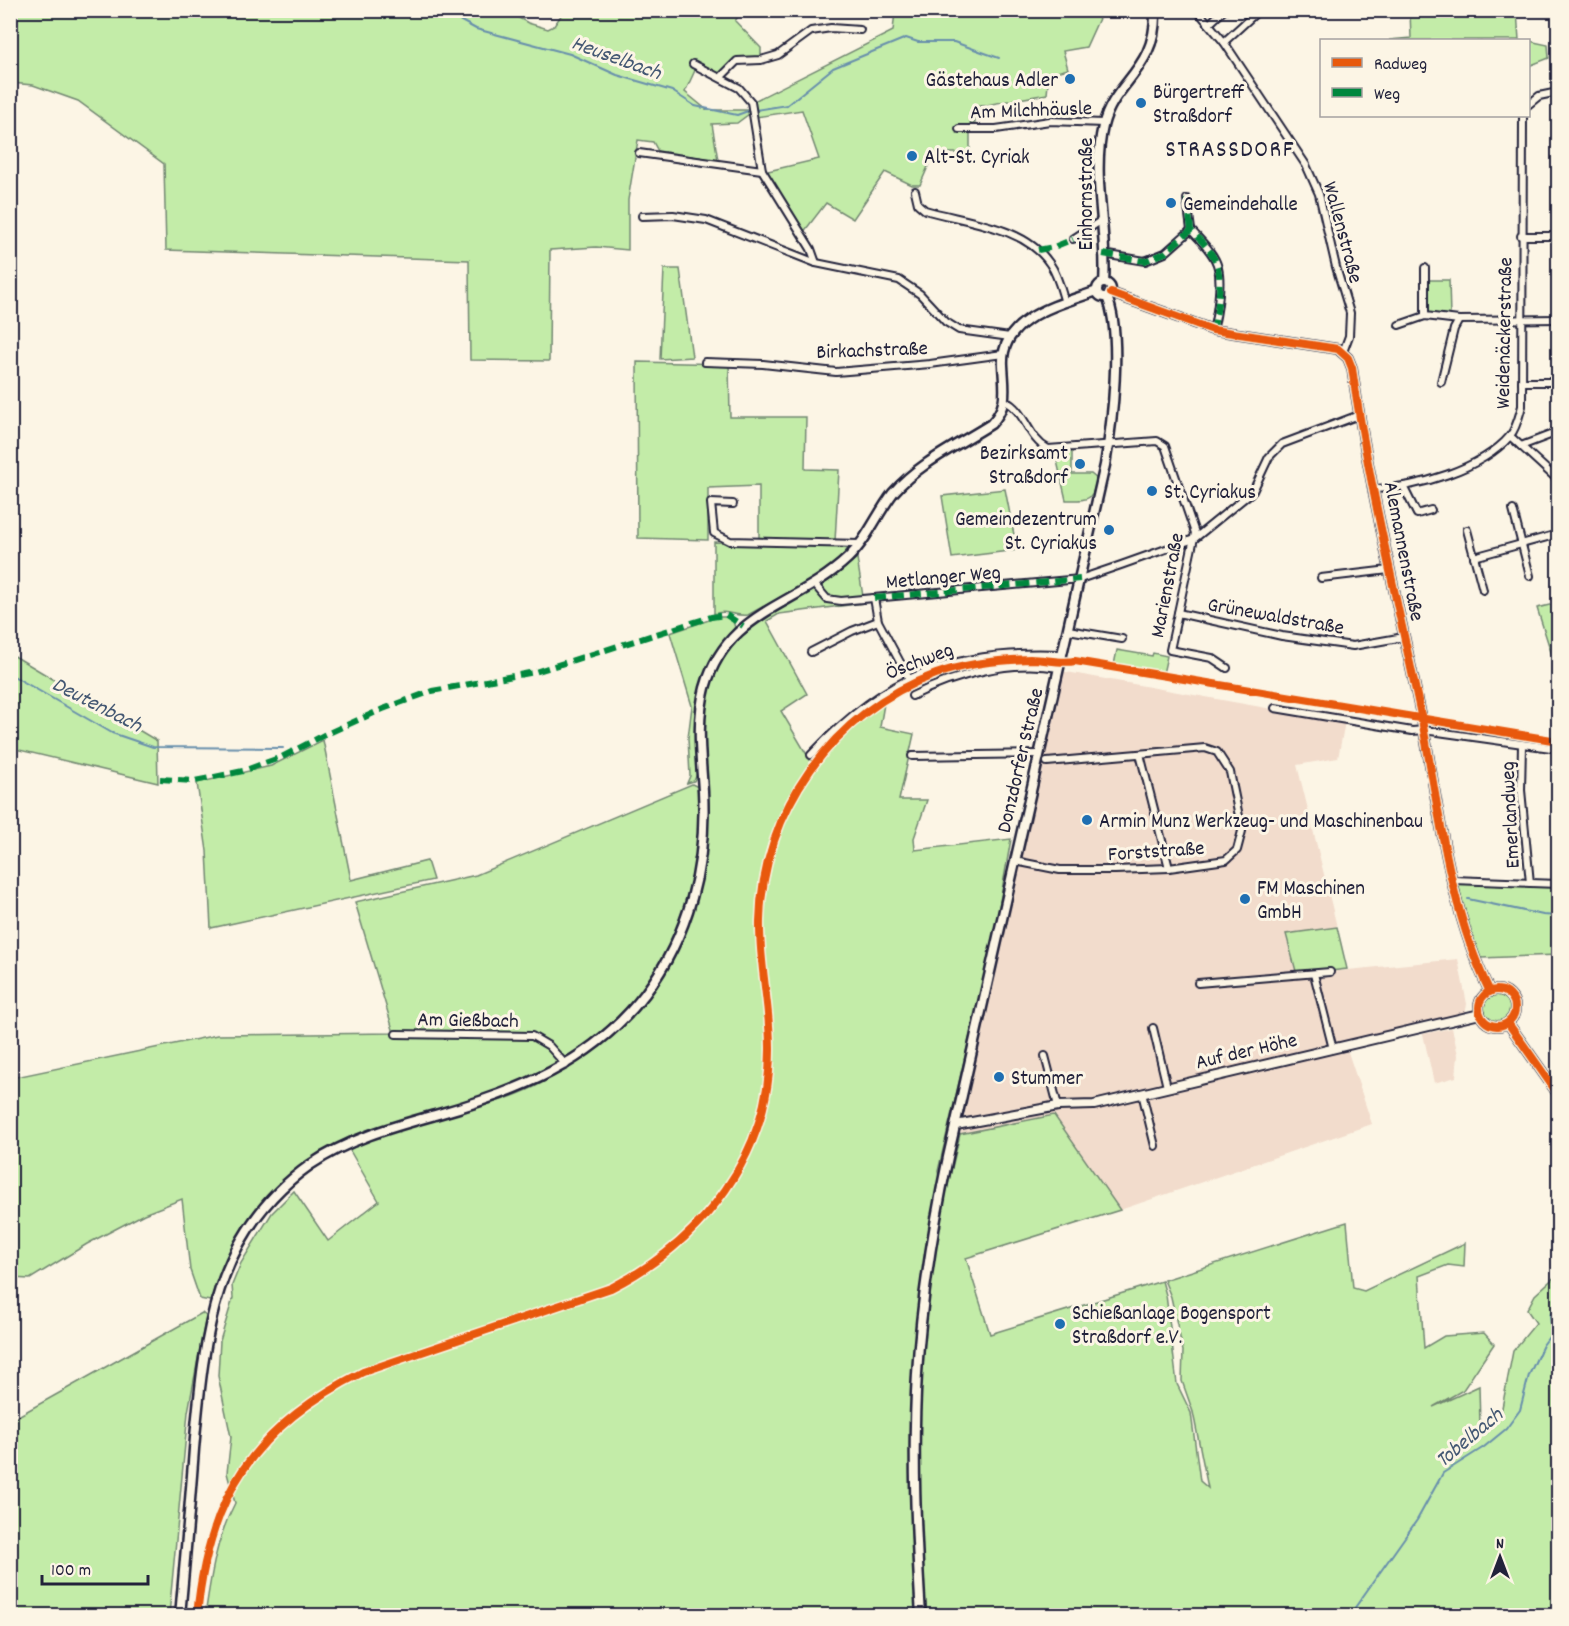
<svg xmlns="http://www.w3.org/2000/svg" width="1569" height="1626" font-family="Dekko,sans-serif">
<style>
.built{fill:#f2dccc}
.green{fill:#c3eca8;stroke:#728772;stroke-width:1.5}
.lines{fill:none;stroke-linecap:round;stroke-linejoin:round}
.stream{stroke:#678fac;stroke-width:2}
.minor-casing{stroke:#22223b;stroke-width:10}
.tertiary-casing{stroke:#22223b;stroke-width:12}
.secondary-casing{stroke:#22223b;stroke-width:13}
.minor{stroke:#fcf5e5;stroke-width:6}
.tertiary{stroke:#fcf5e5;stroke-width:8}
.secondary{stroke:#fcf5e5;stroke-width:8}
.quiet{stroke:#00873e;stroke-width:6;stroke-dasharray:12 6;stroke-linecap:butt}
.cycleway-casing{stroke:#fcf5e5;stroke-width:11}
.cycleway{stroke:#e8590c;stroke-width:8}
.poi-dot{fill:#1f6fb2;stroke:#fcf5e5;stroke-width:2}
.labels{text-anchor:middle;stroke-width:6;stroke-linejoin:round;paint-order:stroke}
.poi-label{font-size:21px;fill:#22223b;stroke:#fcf5e5;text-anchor:start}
.street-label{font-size:21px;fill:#22223b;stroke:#fcf5e5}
.water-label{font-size:22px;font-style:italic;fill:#445873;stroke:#fcf5e5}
.quarter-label{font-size:24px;letter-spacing:1.5px;fill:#22223b;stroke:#fcf5e5}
</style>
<rect width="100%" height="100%" fill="#fcf5e5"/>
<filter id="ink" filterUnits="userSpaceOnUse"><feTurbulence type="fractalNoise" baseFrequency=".0167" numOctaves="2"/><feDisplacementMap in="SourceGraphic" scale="12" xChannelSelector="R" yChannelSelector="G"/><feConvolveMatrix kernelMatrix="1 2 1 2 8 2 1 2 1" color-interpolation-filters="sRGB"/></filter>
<g filter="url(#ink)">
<g class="built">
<polygon points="1061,671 1345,722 1338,758 1297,765 1337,927 1286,934 1298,975 1458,959 1467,1004 1465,1015 1345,1043 1372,1124 1120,1210 1054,1115 960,1134"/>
<polygon points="1452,1028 1458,1055 1456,1077 1434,1083 1423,1034"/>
</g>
<g class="green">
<path d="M505 10 528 23 548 29 554 26 564 11H742L735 21 761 48V57C737 58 735 59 718 74L698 64 685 92 707 110H747L749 114 737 123 712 124 718 160 658 151 653 142 638 140 628 200V250L596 247 550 250 549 361 470 360 469 260 166 250 164 164 78 101 33 85 11 83 10 11Z"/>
<polygon points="1079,10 1101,14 1086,47 1063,51 1068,69 1049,74 1047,94 974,107 975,123 970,123 970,153 934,153 920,185 912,185 885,172 853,219 826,203 803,233 764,172 819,159 802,110 756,117 754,101 893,31 895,11"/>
<polygon points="1410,11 1517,11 1519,40 1389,40 1411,38"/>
<polygon points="1529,41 1548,45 1549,58 1529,66"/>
<polygon points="664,269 680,269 692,357 660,359"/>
<polygon points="1425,280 1449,280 1450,317 1425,316"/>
<polygon points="637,362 729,364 730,417 806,417 805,469 839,470 835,541 759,539 759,486 708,488 708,540 638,538"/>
<path d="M1065 449H1072V474H1091L1097 479C1092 502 1088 500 1066 500L1057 461Z"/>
<polygon points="1005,489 1017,550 952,558 942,496"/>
<path d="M714 542 844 544 850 546C826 580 783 594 748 615 735 617 726 609 714 614Z"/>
<path d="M857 558 864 603 779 614 767 621 807 694 781 711 810 760 843 728 880 700 884 704 880 727 914 734 899 800H927L914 838 915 850 1011 839 995 930 938 1171 941 1190 946 1193 960 1134 1054 1115 1120 1210 966 1258 990 1334 1162 1281 1166 1295 1177 1384 1191 1413 1200 1481 1208 1488 1193 1412 1182 1381 1183 1351 1171 1297 1164 1280 1347 1222 1353 1288 1364 1291 1465 1243 1464 1267 1448 1265 1419 1276 1424 1348 1444 1336 1484 1333 1494 1344 1463 1390 1433 1407 1479 1386 1480 1426 1501 1413 1513 1351 1536 1323 1527 1310 1535 1295 1558 1274V1615L205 1616C211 1575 216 1539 235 1503L227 1473 231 1437 218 1376 220 1341 233 1298 232 1285 241 1263 272 1213 294 1191 328 1241 379 1201 349 1149C365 1143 380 1135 396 1130 441 1115 490 1108 534 1087 569 1070 597 1047 624 1019 634 1008 646 998 655 986 698 928 709 859 706 788 704 738 697 683 733 641 756 616 788 604 817 588 831 580 844 568 857 558Z"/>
<polygon points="1558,603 1558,674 1537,608"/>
<path d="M718 617H731L735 627C696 674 693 715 697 774L694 781 687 783 690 776 688 738 692 706 670 633Z"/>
<polygon points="1117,650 1152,656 1153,653 1167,656 1163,674 1114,665"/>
<polygon points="11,654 157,741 158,783 11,748"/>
<polygon points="323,740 351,880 427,861 433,880 211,928 207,851 197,783 271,766"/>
<path d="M692 784 698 787C706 917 652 1010 541 1075L318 1156C260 1193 232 1237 210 1301L200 1299 190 1270 182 1199 144 1214 87 1244 30 1279 11 1278V1078L217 1035 394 1033 355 902 476 875Z"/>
<polygon points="1458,884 1558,887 1558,955 1481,958 1475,955"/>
<polygon points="1337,927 1347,969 1297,975 1286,934"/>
<circle cx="1497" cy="1008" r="15"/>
<polygon points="202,1313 206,1316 188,1412 169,1615 11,1615 11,1420"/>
</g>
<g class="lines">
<g class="stream">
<polyline points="441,10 476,29 570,54 617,75 672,91 695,106 737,115 748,111"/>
<polyline points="756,110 787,105 833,68 906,38 918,42 954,42 999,58"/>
<polyline points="10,674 112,733 153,747 283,748"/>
<polyline points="1468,899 1543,915 1558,916"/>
<polyline points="1349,1616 1417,1520 1443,1473 1484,1447 1506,1429 1520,1410 1529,1375 1543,1345 1552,1333 1550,1316 1558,1300"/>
</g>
<g class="minor-casing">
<g id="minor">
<polyline points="1197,10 1224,42 1306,165 1319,194 1336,267 1350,313 1349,336 1343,352"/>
<polyline points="1209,24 1224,10"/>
<polyline points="1224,42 1259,10"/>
<polyline points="693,64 739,88 751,102 762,170 811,249 816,263"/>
<polyline points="721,77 737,61 761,60 778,55 811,31 831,28 860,30"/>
<polyline points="1528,105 1539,96 1558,92"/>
<polyline points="959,129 996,129 1050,121 1103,123"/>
<polyline points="639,153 762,170"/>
<path d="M915 191 918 204 925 210C966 222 1025 226 1050 264 1058 275 1061 290 1065 303"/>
<polyline points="1187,199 1191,230"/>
<polyline points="642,216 673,215 706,220 816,263 899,280 920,294 946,322 959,330 1010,337"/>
<polyline points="1521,236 1558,236"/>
<polyline points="1073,239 1102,220"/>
<path d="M1103 254 1145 261 1165 253 1191 230C1201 241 1215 254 1218 268 1222 284 1217 315 1213 330"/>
<polyline points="1425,268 1425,316"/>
<polyline points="1399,325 1425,316 1459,320"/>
<polyline points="705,362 763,364 836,372 930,364 1003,354"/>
<polyline points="1441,382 1454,329 1459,320 1558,319"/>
<polyline points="1522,382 1558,382"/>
<path d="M1005 401C1026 411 1027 438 1048 449L1157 441 1165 446 1195 533 1170 650 1212 658 1227 668"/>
<polyline points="1510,436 1558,480"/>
<polyline points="1521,446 1558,432"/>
<polyline points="1404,488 1417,514 1431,510"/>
<path d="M1374 489C1416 488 1482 469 1510 436 1517 427 1519 416 1522 406L1523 116"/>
<polyline points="733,504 711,503 714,533 730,541 860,544"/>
<polyline points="1513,510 1530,576"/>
<polyline points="1467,530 1483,590"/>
<polyline points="1474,557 1558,534"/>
<polyline points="1321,578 1389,570"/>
<polyline points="815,585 827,599 841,601 1080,579 1121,565 1194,539 1253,491 1269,457 1282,444 1359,415"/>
<polyline points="874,598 878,621 908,677"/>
<polyline points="1178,613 1282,636 1353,646 1404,637"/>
<polyline points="1068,630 1122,639"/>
<polyline points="811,652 852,631 878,621"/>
<path d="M912 696C954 675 1011 659 1059 668"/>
<polyline points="1275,708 1412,731 1424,730 1558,749"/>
<polyline points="1522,745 1521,790 1530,883"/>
<polyline points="1140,754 1169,868"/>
<path d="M811 755C886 675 952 649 1062 654"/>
<polyline points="912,756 1039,754"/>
<polyline points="1015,861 1060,870 1115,870 1169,868 1226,860 1237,850 1242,831 1230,772 1217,752 1205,748 1047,762"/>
<polyline points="1453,880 1558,884"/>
<polyline points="1314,974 1333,1049"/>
<polyline points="1198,983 1330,972"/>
<polyline points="1153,1028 1167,1087"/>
<polyline points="396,1034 532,1036 549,1046 566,1065"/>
<polyline points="1045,1056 1058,1106"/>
<polyline points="1142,1093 1155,1146"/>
</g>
</g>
<g class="tertiary-casing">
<g id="tertiary">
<path d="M1111 293 1213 330 1338 349 1348 358 1352 368C1369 485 1397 600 1421 715 1439 807 1448 907 1490 992"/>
<circle cx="1497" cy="1008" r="18"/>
<polyline points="1508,1023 1558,1094"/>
<polyline points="956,1125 1058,1106 1094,1105 1480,1014"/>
</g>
</g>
<g class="secondary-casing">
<g id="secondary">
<circle cx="1104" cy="290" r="7"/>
<path d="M1104 283C1108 231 1091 177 1103 126 1114 80 1157 71 1155 10"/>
<path d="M180 1616C185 1560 190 1504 194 1449 204 1339 212 1234 310 1165 348 1139 392 1127 435 1115 517 1092 592 1063 645 994 689 935 707 864 703 791 701 757 696 722 705 688 727 610 796 607 848 558 867 540 877 514 893 493 919 463 958 445 991 424 1009 405 1004 389 1003 365 1000 317 1062 304 1097 291"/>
<path d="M921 1616C916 1535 912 1454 917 1374 921 1301 933 1228 948 1157L1105 465C1112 424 1123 335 1107 297"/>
</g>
</g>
<use href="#minor" class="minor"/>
<use href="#tertiary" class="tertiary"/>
<use href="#secondary" class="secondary"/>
<g class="quiet">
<polyline points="1187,199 1191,230"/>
<polyline points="1038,250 1054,247 1073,239"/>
<path d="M1103 254 1145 261 1165 253 1191 230C1201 241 1215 254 1218 268 1222 284 1217 315 1213 330"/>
<polyline points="874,598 1080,579"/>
<polyline points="160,779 195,781 243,771 282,757 324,735 383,709 432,691 535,672 711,617 726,615 743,626"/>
</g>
<g class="cycleway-casing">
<g id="cycleway">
<path d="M1111 293 1213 330 1338 349 1348 358 1352 368C1369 485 1397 600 1421 715 1439 807 1448 907 1490 992"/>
<circle cx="1497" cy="1008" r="18"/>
<polyline points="1508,1023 1558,1094"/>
<path d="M197 1616C208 1495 255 1426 363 1372L611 1288C703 1241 771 1154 770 1047 770 1005 759 963 760 921 762 811 833 711 936 674 966 663 998 660 1030 659 1045 659 1061 664 1075 661L1558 741"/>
</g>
</g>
<use href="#cycleway" class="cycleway"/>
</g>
</g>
<g class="poi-dot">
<circle cx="1070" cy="79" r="6"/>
<circle cx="1141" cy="103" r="6"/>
<circle cx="912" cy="156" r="6"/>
<circle cx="1171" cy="203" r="6"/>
<circle cx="1080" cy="464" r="6"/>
<circle cx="1152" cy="491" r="6"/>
<circle cx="1109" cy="530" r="6"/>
<circle cx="1087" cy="820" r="6"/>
<circle cx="1245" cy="899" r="6"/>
<circle cx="999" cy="1077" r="6"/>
<circle cx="1060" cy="1324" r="6"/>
</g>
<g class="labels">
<g class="poi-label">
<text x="1058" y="86" text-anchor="end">Gästehaus Adler</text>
<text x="1153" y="98">Bürgertreff<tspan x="1153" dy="24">Straßdorf</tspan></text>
<text x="924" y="163">Alt-St. Cyriak</text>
<text x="1183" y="210">Gemeindehalle</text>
<text x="1068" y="459" text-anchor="end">Bezirksamt<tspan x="1068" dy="24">Straßdorf</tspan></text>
<text x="1164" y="498">St. Cyriakus</text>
<text x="1097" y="525" text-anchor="end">Gemeindezentrum<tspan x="1097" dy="24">St. Cyriakus</tspan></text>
<text x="1099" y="827">Armin Munz Werkzeug- und Maschinenbau</text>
<text x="1257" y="894">FM Maschinen<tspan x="1257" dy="24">GmbH</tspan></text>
<text x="1011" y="1084">Stummer</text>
<text x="1072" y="1319">Schießanlage Bogensport<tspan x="1072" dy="24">Straßdorf e.V.</tspan></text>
</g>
<g class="street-label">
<text transform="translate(1031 109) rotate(-2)" y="7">Am Milchhäusle</text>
<text transform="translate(1085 194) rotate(-90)" y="7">Einhornstraße</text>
<text transform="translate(1344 232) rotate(75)" y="7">Wallenstraße</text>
<text transform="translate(1503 333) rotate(-89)" y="7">Weidenäckerstraße</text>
<text transform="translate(872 349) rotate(-2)" y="7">Birkachstraße</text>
<text transform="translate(1405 551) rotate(79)" y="7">Alemannenstraße</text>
<text transform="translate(943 576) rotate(-5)" y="7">Metlanger Weg</text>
<text transform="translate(1166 585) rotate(-79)" y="7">Marienstraße</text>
<text transform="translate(1276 615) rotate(10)" y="7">Grünewaldstraße</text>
<text transform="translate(919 660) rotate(-21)" y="7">Öschweg</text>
<text transform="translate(1019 760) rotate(-77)" y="7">Donzdorfer Straße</text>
<text transform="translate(1509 815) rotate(-93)" y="7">Emerlandweg</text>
<text transform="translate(1156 850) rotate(-4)" y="7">Forststraße</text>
<text transform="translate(468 1019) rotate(1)" y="7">Am Gießbach</text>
<text transform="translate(1246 1050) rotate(-13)" y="7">Auf der Höhe</text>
</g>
<g class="water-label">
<text transform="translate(617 56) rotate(20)" y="8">Heuselbach</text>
<text transform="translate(98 703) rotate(27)" y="8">Deutenbach</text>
<text transform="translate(1468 1436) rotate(-40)" y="8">Tobelbach</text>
</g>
<g class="quarter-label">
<text x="1230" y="156">STRASSDORF</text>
</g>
</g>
<rect width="1569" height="1626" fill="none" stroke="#fcf5e5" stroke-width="36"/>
<rect x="18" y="18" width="1533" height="1590" fill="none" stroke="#22223b" stroke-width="2" filter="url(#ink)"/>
<rect x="1320" y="39" width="210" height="78" fill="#fcf5e5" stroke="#a5a1a1" stroke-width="1.5"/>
<rect x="1332" y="58" width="30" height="9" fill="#e8590c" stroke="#a5a1a1" stroke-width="1.5"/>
<text x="1374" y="69" font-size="18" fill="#22223b">Radweg</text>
<rect x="1332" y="88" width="30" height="9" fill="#00873e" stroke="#a5a1a1" stroke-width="1.5"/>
<text x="1374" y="99" font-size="18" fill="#22223b">Weg</text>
<g transform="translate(1500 1557)" stroke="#fcf5e5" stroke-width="4.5" paint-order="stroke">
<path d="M0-4.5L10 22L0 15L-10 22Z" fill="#22223b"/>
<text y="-9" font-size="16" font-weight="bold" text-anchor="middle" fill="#22223b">N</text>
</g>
<path d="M42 1575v9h106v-9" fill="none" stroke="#22223b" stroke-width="3"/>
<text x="51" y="1575" font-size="18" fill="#22223b" stroke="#fcf5e5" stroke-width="4.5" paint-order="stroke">100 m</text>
</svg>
